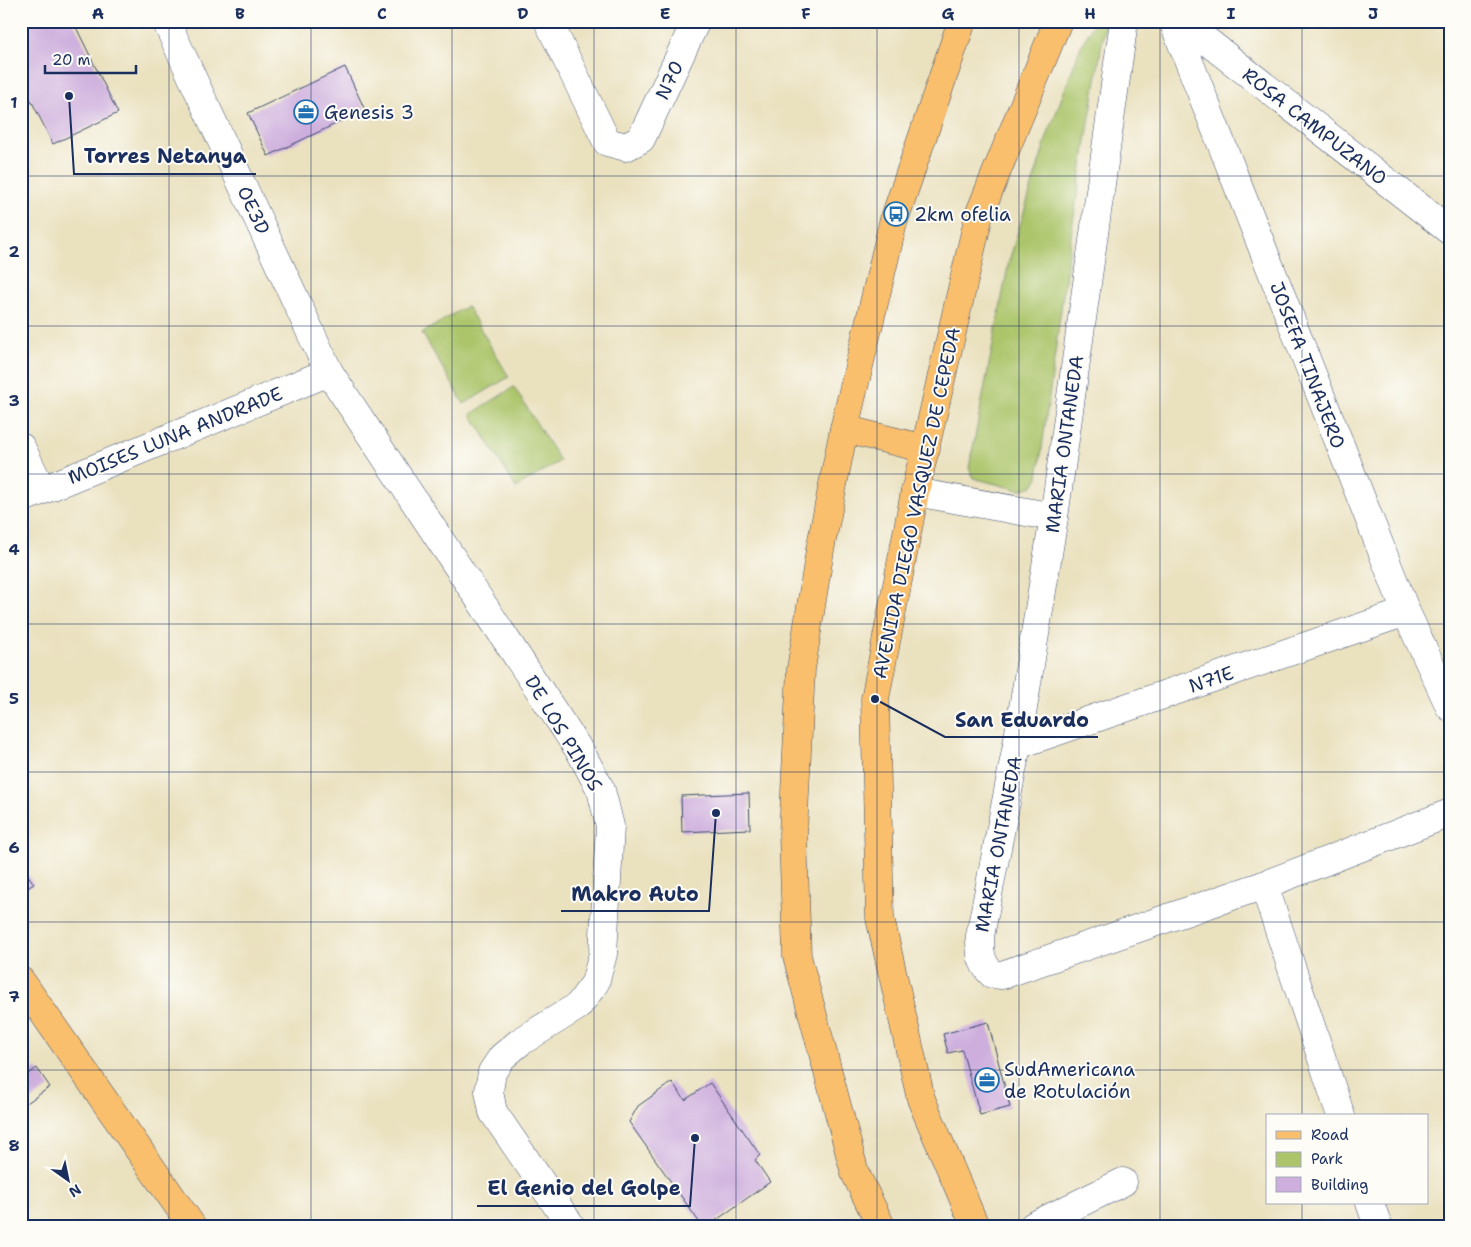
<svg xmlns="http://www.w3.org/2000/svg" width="1471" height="1247" font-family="'Shantell Sans',sans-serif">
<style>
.green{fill:#acc56b;stroke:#647a64}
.building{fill:#cdaedd}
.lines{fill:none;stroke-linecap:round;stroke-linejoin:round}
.minor-casing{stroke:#3a4a6d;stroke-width:29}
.major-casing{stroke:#3a4a6d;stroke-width:29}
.minor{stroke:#fff;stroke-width:28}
.major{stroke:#f9bf6d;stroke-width:28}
.grid{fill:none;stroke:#1b2f5e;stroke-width:1;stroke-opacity:0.55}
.labels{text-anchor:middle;stroke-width:4;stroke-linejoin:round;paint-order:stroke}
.street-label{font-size:19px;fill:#1b2f5e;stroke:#fdfcf7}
.poi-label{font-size:19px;fill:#1b2f5e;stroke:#fdfcf7;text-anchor:start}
.leader{fill:none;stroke:#1b2f5e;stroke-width:2}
.callout-dot{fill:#1b2f5e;stroke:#fdfcf7;stroke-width:2}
.callout-label{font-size:20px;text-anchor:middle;font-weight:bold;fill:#1b2f5e;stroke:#fdfcf7;stroke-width:4;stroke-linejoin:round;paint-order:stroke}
.neatline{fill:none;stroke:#1b2f5e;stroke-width:2}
.grid-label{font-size:16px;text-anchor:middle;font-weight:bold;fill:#1b2f5e}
</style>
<rect width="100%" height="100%" fill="#fdfcf7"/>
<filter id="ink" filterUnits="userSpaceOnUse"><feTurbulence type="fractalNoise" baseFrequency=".02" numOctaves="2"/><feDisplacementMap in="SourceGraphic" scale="10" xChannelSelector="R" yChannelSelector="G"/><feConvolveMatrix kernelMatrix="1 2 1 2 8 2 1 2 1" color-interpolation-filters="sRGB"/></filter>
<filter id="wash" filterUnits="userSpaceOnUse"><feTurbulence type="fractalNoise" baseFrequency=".0096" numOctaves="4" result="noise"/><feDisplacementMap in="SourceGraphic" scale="20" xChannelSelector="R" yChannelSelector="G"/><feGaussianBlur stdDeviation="1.12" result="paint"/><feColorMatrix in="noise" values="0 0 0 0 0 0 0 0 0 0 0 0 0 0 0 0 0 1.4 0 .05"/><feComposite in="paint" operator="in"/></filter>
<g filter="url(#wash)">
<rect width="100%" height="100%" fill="#eae1bf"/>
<g class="green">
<polygon points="1095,21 1104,21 1105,24 1073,222 1038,477 1033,486 1019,490 973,478 969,468 1009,261 1047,137 1081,46"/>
<polygon points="467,306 509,377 464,404 422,333"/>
<polygon points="514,387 560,461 516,488 471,414"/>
</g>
<g id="blocks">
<g class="building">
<polygon points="21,21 73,21 118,113 53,144 21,80"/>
<polygon points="345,67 365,110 268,156 248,113"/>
<polygon points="749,793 750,829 682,832 681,796"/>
<polygon points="21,865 34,884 21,892"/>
<polygon points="988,1022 1010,1107 980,1115 962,1050 948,1053 943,1034"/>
<polygon points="37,1068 50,1087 21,1107 21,1079"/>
<polygon points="672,1082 685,1100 710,1083 760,1155 755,1160 770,1182 708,1226 702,1226 629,1122 638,1106"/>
</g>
</g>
</g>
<g filter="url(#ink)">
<use href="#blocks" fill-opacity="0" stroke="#3a4a6d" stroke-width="1"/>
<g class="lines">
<g class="minor-casing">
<g id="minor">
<polyline points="166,21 329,372 581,753 601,790 610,826 603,954 595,983 578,1006 520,1042 502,1057 492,1072 489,1091 493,1112 571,1226"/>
<polyline points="548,21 607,142 626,147 641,139 696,21"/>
<path d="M1124 21 1054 517 1017 745 980 936C980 952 980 962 992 974L1002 975 1264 885 1450 813"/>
<polyline points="1173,21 1406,612 1450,707"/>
<polyline points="1181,21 1450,231"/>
<polyline points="21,447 42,490"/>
<polyline points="915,492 1054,517"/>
<polyline points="21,499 329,372"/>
<polyline points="1017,745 1406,612"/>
<polyline points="1264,885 1341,1116"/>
<polyline points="1370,1203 1378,1226"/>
<polyline points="1033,1226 1123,1182"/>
</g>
</g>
<g class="major-casing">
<g id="major">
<polyline points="844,429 926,449"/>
<polyline points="21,981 192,1226"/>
<polyline points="881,1226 855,1173 797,956 793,834 801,669 820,550 844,429 893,223 962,21"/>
<polyline points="975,1226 921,1099 880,918 875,699 915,492 979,215 1058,21"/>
</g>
</g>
<use href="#minor" class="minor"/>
<use href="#major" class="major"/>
</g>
</g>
<path class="grid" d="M169 21V1226M311 21V1226M452 21V1226M594 21V1226M736 21V1226M877 21V1226M1019 21V1226M1160 21V1226M1302 21V1116M21 176H1450M21 326H1450M21 474H1450M21 624H1450M21 772H1450M21 922H1450M21 1070H1450M1302 1203V1226"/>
<defs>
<g id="office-ring" transform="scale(1.25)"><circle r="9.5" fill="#fdfcf7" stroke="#1f6fb2" stroke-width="1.5"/><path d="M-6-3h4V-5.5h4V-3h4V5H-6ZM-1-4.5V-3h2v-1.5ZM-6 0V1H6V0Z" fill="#1f6fb2"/></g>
<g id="bus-ring" transform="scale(1.25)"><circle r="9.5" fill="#fdfcf7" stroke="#1f6fb2" stroke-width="1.5"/><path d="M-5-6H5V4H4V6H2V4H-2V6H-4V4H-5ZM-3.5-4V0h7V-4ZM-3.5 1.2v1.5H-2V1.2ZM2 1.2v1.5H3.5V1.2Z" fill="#1f6fb2"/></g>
</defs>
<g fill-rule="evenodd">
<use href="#office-ring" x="306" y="112"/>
<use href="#bus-ring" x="896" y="214"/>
<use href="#office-ring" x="987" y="1080"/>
</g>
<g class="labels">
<g class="street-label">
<text transform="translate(669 80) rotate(-65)" y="7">N70</text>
<text transform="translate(1315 126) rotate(38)" y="7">ROSA CAMPUZANO</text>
<text transform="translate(254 210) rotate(65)" y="7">OE3D</text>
<text transform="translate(1308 365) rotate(69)" y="7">JOSEFA TINAJERO</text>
<text transform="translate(175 435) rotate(-22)" y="7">MOISES LUNA ANDRADE</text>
<text transform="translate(1064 444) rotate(-82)" y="7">MARIA ONTANEDA</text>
<text transform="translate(916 503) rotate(-78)" y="7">AVENIDA DIEGO VASQUEZ DE CEPEDA</text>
<text transform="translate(1211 679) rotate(-19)" y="7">N71E</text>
<text transform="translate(564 733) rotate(59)" y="7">DE LOS PINOS</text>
<text transform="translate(998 844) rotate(-79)" y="7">MARIA ONTANEDA</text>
</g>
<g class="poi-label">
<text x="324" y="119">Genesis 3</text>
<text x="914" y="221">2km ofelia</text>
<text x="1004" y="1076">SudAmericana<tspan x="1004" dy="22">de Rotulación</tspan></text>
</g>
</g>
<path class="leader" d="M69 96L74 174H256M875 699L945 737H1098M716 813L709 911H561M695 1138L690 1206H477"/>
<g class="callout-dot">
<circle cx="69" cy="96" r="5"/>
<circle cx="875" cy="699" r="5"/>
<circle cx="716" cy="813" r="5"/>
<circle cx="695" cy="1138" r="5"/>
</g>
<g class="callout-label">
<text x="165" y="163">Torres Netanya</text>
<text x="1022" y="727">San Eduardo</text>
<text x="635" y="901">Makro Auto</text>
<text x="584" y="1195">El Genio del Golpe</text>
</g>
<rect width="1471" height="1247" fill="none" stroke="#fdfcf7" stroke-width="55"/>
<rect x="1266" y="1114" width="162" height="90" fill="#fdfcf7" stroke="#a3aaba"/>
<rect x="1276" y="1131" width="25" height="8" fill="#f9bf6d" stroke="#a3aaba"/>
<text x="1311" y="1140" font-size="15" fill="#1b2f5e">Road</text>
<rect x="1276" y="1152" width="25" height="15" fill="#acc56b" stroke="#a3aaba"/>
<text x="1311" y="1164" font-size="15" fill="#1b2f5e">Park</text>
<rect x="1276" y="1177" width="25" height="15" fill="#cdaedd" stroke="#a3aaba"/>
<text x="1311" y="1190" font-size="15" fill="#1b2f5e">Building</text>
<g transform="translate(68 1180) rotate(147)" stroke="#fdfcf7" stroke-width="4" paint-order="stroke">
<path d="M0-4L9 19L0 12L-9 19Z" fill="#1b2f5e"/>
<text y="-8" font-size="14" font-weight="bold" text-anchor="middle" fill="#1b2f5e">N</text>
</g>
<path d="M45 65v8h91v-8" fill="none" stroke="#1b2f5e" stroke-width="2.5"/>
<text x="52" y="65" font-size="15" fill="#1b2f5e" stroke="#fdfcf7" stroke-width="4" paint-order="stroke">20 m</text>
<rect x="28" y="28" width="1416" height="1192" class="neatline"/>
<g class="grid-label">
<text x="98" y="19">A</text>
<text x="240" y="19">B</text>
<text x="382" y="19">C</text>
<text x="523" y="19">D</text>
<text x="665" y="19">E</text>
<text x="806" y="19">F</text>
<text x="948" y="19">G</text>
<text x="1090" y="19">H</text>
<text x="1231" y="19">I</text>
<text x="1373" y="19">J</text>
<text x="14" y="108">1</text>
<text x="14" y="257">2</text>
<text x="14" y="406">3</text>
<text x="14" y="555">4</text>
<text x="14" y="704">5</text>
<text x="14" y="853">6</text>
<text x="14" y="1002">7</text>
<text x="14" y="1151">8</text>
</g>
</svg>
